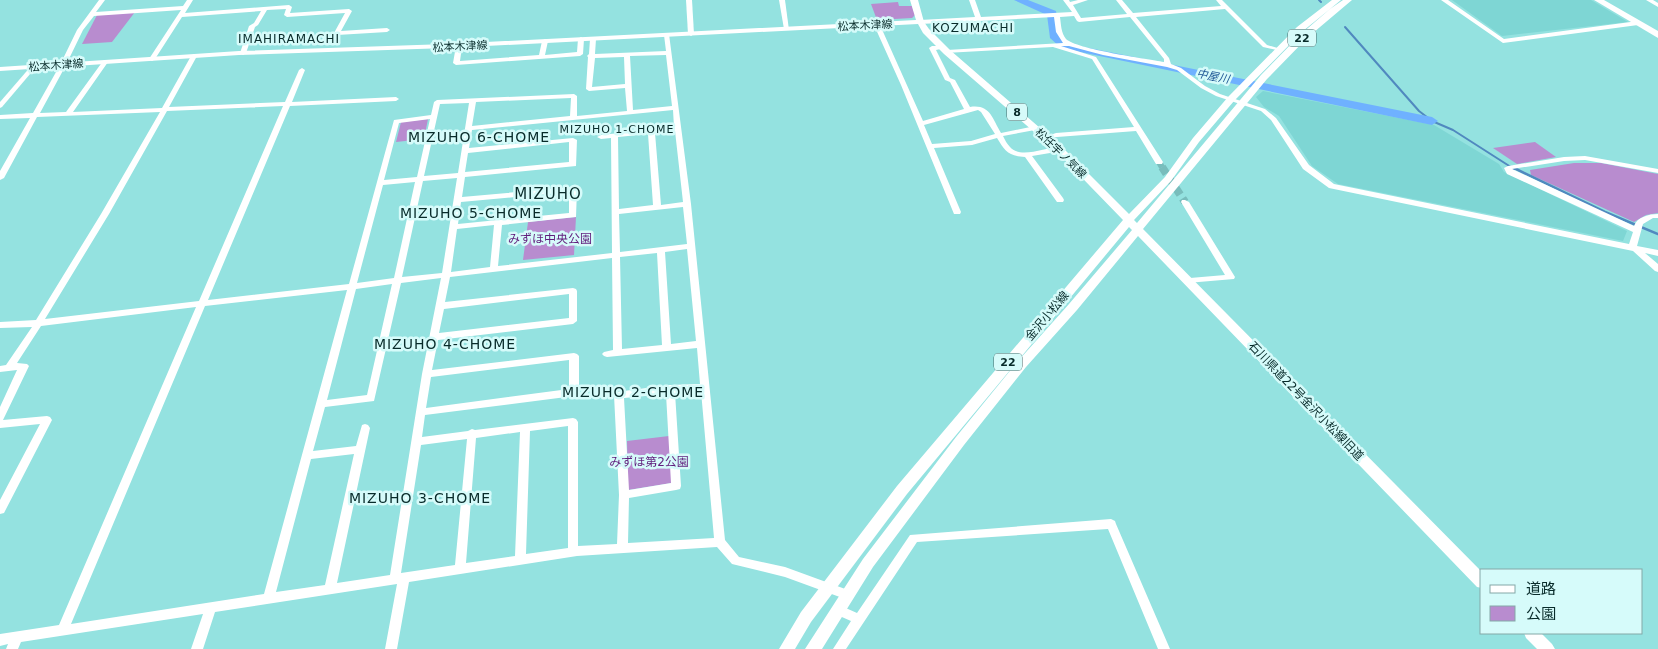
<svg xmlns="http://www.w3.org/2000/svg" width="1658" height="649" font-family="'DejaVu Sans','Noto Sans JP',sans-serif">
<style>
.built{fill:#7ed6d4}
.green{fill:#b88ccf}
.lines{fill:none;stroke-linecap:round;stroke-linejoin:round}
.stream-far1{stroke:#5089bf;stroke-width:2}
.stream{stroke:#5089bf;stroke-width:2.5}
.river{fill:#6fb1ff;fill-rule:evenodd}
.minor-tunnel-far1{stroke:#78bdbc;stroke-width:6;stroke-dasharray:6 3;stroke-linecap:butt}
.minor-tunnel{stroke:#78bdbc;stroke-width:8;stroke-dasharray:8 4.5;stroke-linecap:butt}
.minor{fill:#fff;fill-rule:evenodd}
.major{fill:#fff;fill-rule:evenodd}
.highway{fill:#fff;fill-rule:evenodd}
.labels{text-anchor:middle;stroke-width:5;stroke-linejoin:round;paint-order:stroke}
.far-street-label{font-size:11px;fill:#082b2a;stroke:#d6fbfa}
.shield{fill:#d6fbfa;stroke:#466968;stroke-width:1}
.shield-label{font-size:11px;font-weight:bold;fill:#082b2a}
.far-water-label{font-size:11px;font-style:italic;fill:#1f5795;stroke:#d6fbfa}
.far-neighbourhood-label{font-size:11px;letter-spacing:1px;fill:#082b2a;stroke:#d6fbfa}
.far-quarter-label{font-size:12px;letter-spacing:1px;fill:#082b2a;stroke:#d6fbfa}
.park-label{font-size:12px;fill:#601d7c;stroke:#d6fbfa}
.street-label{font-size:12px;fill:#082b2a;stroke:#d6fbfa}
.neighbourhood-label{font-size:14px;letter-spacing:1px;fill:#082b2a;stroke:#d6fbfa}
.quarter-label{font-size:15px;letter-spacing:1px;fill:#082b2a;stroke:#d6fbfa}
</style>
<rect width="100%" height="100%" fill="#94e2e0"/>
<g class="built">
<polygon points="1452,0 1591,0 1628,22 1502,36"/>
<polygon points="1263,91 1434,125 1499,164 1504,172 1627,231 1623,241 1338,184 1312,166 1279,116 1264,107 1256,97"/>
</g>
<g class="green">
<polygon points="898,2 899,6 912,6 915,15 912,18 877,20 871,4"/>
<polygon points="135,12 112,42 82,44 97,15"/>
<polygon points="428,119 424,139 396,142 401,122"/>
<polygon points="1535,142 1556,157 1517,164 1493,148"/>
<polygon points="1574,163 1601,163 1658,174 1658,213 1646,215 1634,222 1531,175 1530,170"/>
<polygon points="576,217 574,255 523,260 528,222"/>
<polygon points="669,436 672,483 628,490 627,441"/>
</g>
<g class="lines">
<g class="stream-far1">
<polyline points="1319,0 1321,2"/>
<polyline points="1345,27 1419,111 1432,121 1453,130 1514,169"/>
</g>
<polyline class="stream" points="1512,167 1605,212 1658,234"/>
<polygon class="river" points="1014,0 1028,0 1056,11 1060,37 1069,44 1432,117 1438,121 1432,125 1061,48 1050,38 1047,15"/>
<polyline class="minor-tunnel-far1" points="1159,162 1163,169"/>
<polyline class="minor-tunnel" points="1162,167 1185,202"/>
<g class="minor">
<path d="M99 0H105L96 12 183 6 187 0H193L185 13 289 5 292 7 290 13 349 9 352 11 341 31 387 28 390 30 387 32 337 35 334 33 345 13 287 17 284 15 286 9 267 10 258 25 255 27 246 53 243 55 240 53 249 26 254 23 261 11 182 17 155 59 152 61 149 59 181 10 94 16 83 30 66 65 40 113 66 112 103 61 105 60 108 62 73 112 162 108 191 56 194 54 197 56 169 107 285 102 299 70 302 68 305 70 292 102 396 97 399 99 396 101 290 106 208 300 349 284 394 120 431 115 434 102 437 100 574 94 577 96V116L627 111 625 88 589 91 586 89 588 57 587 56 589 54 590 39 593 37 596 39 595 54 666 51 664 35 669 34 691 204 725 540 739 557 785 567 848 590 852 591 854 595 852 599 848 600 785 577 732 564 717 547 577 556 409 582 397 649H385L397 584 215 612 203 649H191L203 614 21 642 18 649H6L8 644 0 646V634L59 625 196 307 41 326 17 363 27 364 29 366 3 420 47 416 50 417 52 420 4 513 0 514V500L40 424 0 428V407L17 370 0 372V366L6 365 32 327 0 328V322L36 320 101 214 160 112 37 117 4 178 0 180V171L30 118 0 119V115L33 113 60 65 77 30ZM666 55 672 106 633 110 630 56ZM624 57 625 84 592 87 595 58ZM571 98 570 116 472 126 476 102ZM469 103 458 173 424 176 440 104ZM283 106 199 301 45 319 109 214 167 111ZM673 110 674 127 601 135 597 137 601 139 611 138 612 253 498 266 502 225 576 217 577 189 573 187 462 197 465 177 576 166 577 140 573 138 469 148 472 130ZM430 119 417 177 384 180 399 123ZM675 131 683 202 661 205 655 133ZM648 134 653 205 619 209 618 137ZM569 142V162L465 172 468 153ZM457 178 442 273 402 277 423 181ZM415 182 394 278 357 283 383 185ZM569 192V213L458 224 461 202ZM683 207 687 244 620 252 619 214ZM494 225 490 267 451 272 457 229ZM687 249 696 341 671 344 665 252ZM657 253 662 345 622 349 620 257ZM612 258 613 350 604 352 602 354 604 356 607 357 697 348 700 384 670 385 616 392 614 395 619 495 617 544 578 546V422L576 419 573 418 475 430 472 429 468 431 422 437 425 415 574 396 577 395 579 392V356L577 354 574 353 432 370 438 340 573 324 577 321V291L576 289 573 288 445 302 450 277ZM441 278 422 374 390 575 337 583 370 428 368 425 365 424 362 425 356 446 313 451 325 407 374 401 401 283ZM392 284 367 395 327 400 356 289ZM347 290 264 594 71 624 205 306ZM569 294V318L439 333 444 309ZM569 360V389L426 408 431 377ZM701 391 714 538 628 543 629 498 676 490 680 489 681 486 675 393ZM666 394 671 483 629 490 624 398ZM568 426V548L526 554 530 431ZM520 432 515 556 466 563 476 438ZM467 439 455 565 401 573 421 445ZM354 454 325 585 276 592 311 459Z"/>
<polygon points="686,0 692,0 694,34 691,36 688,34"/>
<polygon points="779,0 785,0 789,30 784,29"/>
<path d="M969 0H975L981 17 1072 12 1063 0H1069L1070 2 1078 0H1088L1073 5 1081 18 1127 14 1116 0H1122L1133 13 1221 6 1216 0H1222L1267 45 1281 49V51L1263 47 1225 9 1136 17 1169 58 1171 64 1181 68 1205 86 1220 94 1265 109 1276 118 1309 165 1334 184 1629 244 1633 232 1507 174 1504 168 1508 166 1564 157 1585 156 1658 169V173L1585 160 1564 161 1512 169 1634 226C1637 217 1649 214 1658 214V218H1653L1643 224 1637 246 1658 250V256L1645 253 1658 264V272L1655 271 1633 251 1329 188 1303 169 1271 120 1261 111 1216 96 1201 88 1177 70 1167 67 1103 55 1069 46H1061L1096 57 1163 162 1162 164H1156L1136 131 1057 137 1044 139V137L1056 133 1134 127 1092 59 1053 47 945 53V51L947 50 1063 43 1056 32 1054 17 920 24 917 22 920 20 975 17ZM1074 16 1077 21 1079 22 1130 17 1164 59V62C1147 59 1076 49 1066 39 1061 33 1061 24 1060 17Z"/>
<polygon points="1441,0 1448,0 1504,39 1638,21 1641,23 1638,25 1503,43"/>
<polygon points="1646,0 1653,0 1658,3 1658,7"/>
<path d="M877 23 880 25 923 121 964 109 950 82 945 80 929 48 932 46H945V48L936 50 950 78 955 80 970 107C990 104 992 118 1001 133L1035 126 1038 128 1035 130 1003 136C1005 140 1007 144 1010 147 1021 160 1047 146 1062 147V151L1032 156 1063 198 1064 200 1063 202H1057L1025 157C1008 156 1005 151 997 138L972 145 934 148 961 212 960 214H954L901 85 874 25ZM978 110 981 112 995 134 971 141 932 144 924 125Z"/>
<polygon points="581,37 584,39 583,54 580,56 456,65 453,63 456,46 459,44 462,46 460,61 539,55 542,41 545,39 548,41 545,55 577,52 578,39"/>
<polygon points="34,64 36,65 36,67 2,107 0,108 0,102 32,65"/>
<polygon points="1182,200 1185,200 1189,202 1235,277 1234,279 1187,283 1186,281 1187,279 1190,278 1225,275 1181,202"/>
<polygon points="1111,519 1115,521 1116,524 1170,649 1158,649 1108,529 917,542 846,649 833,649 851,621 835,614 833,610 835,606 839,605 857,613 910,535"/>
</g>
<g class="major">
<polygon points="910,0 918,0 924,22 929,29 950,50 1062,147 1129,214 1165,177 1193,138 1228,97 1297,27 1332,0 1341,0 1303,31 1234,101 1199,142 1171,181 1134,220 1137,223 1261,75 1301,34 1330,9 1343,0 1352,0 1307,38 1267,79 1143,229 1482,572 1482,588 1477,587 1138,236 1077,310 1026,367 964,445 873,567 822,649 805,649 863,559 956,437 1018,361 1069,304 1132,230 1129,227 907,494 811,622 795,649 779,649 801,612 897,486 1123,220 1056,151 944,54 923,33 918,24 447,48 239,55 0,71 0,67 239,51 447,44 916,20"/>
<polygon points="1524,633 1541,633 1552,644 1555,649 1537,649 1526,638"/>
</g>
<polygon class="highway" points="1594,0 1604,0 1658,31 1658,38"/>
</g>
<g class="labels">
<g class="far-street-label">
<text transform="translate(865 25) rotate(-3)" y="4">松本木津線</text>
<text transform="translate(460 46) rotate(-3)" y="4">松本木津線</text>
<text transform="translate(56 65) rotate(-4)" y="4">松本木津線</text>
<text transform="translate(1061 153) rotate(44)" y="4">松任宇ノ気線</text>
</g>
<g class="shield">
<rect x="1288" y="29.5" width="28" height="17" rx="4"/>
<rect x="1007" y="103.5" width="20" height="17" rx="4"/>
<rect x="994" y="353.5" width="28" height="17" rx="4"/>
</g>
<g class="shield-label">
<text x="1302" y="42">22</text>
<text x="1017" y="116">8</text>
<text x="1008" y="366">22</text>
</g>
<g class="far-water-label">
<text transform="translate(1213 76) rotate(11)" y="4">中屋川</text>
</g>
<g class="far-neighbourhood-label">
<text x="617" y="133">MIZUHO 1-CHOME</text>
</g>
<g class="far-quarter-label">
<text x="973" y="32">KOZUMACHI</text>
<text x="289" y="43">IMAHIRAMACHI</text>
</g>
<g class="park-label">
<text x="550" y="243">みずほ中央公園</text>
<text x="649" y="466">みずほ第2公園</text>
</g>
<g class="street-label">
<text transform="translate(1047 316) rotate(-50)" y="4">金沢小松線</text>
<text transform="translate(1306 401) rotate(46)" y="4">石川県道22号金沢小松線旧道</text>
</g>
<g class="neighbourhood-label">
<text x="479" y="142">MIZUHO 6-CHOME</text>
<text x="471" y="218">MIZUHO 5-CHOME</text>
<text x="445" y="349">MIZUHO 4-CHOME</text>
<text x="633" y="397">MIZUHO 2-CHOME</text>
<text x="420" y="503">MIZUHO 3-CHOME</text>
</g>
<g class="quarter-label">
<text x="548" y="199">MIZUHO</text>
</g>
</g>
<rect x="1480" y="569" width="162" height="65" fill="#d6fbfa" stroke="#84a8a7"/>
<rect x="1490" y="585" width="25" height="8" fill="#ffffff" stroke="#84a8a7"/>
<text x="1526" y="594" font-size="15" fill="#082b2a">道路</text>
<rect x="1490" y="606" width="25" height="15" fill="#b88ccf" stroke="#84a8a7"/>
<text x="1526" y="619" font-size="15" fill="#082b2a">公園</text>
</svg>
